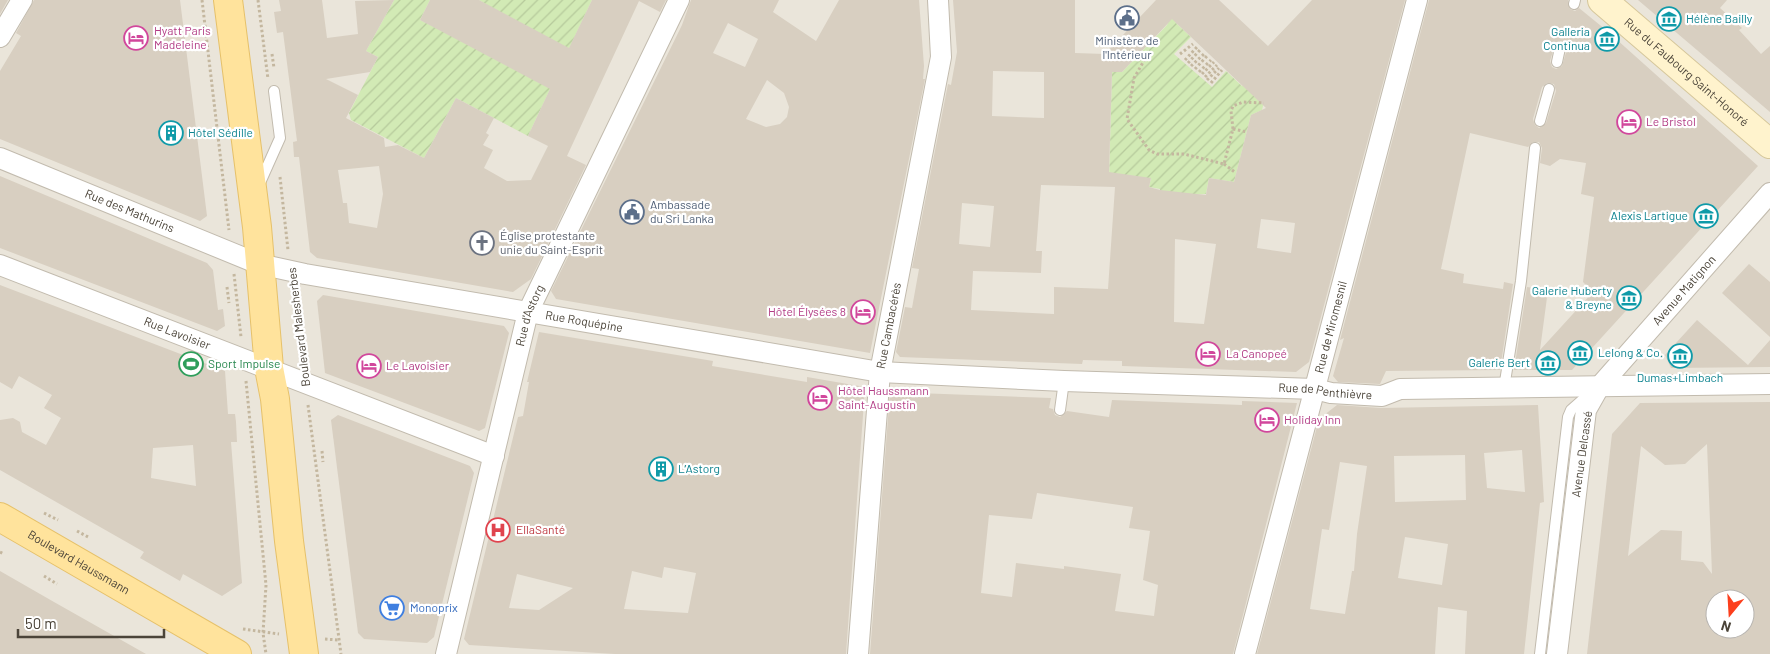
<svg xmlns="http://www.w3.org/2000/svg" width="1770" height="654" font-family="Barlow,sans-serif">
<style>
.residential{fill:#eae5da;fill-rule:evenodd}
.garden{fill:url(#garden-furrows)}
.building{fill:#d8cfc1;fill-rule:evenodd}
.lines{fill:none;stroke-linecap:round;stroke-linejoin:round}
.lane-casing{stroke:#c2bbae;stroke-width:12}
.street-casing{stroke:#c2bbae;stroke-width:22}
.secondary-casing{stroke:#d6c79b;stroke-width:30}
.primary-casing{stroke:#e6c16a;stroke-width:30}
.path{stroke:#c4b79f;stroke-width:3;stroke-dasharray:2.5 2.5;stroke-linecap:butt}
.lane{stroke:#fff;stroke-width:10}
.street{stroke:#fff;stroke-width:20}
.secondary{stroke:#fff3cd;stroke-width:28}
.primary{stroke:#ffe39c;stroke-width:28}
.labels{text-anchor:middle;stroke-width:4.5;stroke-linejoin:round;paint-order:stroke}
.culture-label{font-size:12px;fill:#0d838f;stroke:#fff;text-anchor:start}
.hotel-label{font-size:12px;fill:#b23c85;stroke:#fff;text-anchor:start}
.service-label{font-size:12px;fill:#4e5e75;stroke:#fff}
.street-label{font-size:12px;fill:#4b4439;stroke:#fff}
.worship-label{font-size:12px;fill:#5b616d;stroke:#fff;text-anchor:start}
.leisure-label{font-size:12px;fill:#27864d;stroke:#fff;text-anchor:start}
.health-label{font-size:12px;fill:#be3a42;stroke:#fff;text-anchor:start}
.shop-label{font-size:12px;fill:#366cbe;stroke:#fff;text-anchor:start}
</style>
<defs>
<pattern id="garden-furrows" width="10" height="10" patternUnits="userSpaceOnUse" patternTransform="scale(1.25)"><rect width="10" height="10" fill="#d2eab5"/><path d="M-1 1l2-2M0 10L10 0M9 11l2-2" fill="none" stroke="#b6ca9c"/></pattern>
</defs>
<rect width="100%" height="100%" fill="#f6f3ec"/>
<path class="residential" d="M0 0H1770V654H0ZM1715 599H1745V629H1715Z"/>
<g class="garden">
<polygon points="394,0 430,0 420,20 552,85 528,136 456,98 424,158 351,120 349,113 378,57 366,51"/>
<polygon points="479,0 592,0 567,53"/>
<polygon points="1173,12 1176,23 1191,37 1174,54 1212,87 1226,71 1242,86 1246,83 1265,98 1262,110 1251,115 1234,182 1209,178 1206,194 1159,196 1160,189 1149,187 1151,178 1109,181 1112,72 1122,72 1167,25"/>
</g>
<g class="building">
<polygon points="0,0 8,0 0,14"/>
<polygon points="34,0 180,0 207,216 200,221 0,139 0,71 21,36 16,33"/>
<path d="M279 0H322L327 38 358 34 355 1 394 0 366 51 378 57 370 72 326 79 358 95 346 118 384 138 385 147 398 145 424 158 456 98 494 118 486 133 489 135 483 145 493 150 484 168 507 181 531 180 548 146 528 136 550 89 420 20 430 0H479L569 48 592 0H666L660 12 639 1 567 156 586 165 531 279 513 292 317 258 310 252 299 157H294L293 142 297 141 283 32 277 33 274 12 281 11ZM379 166 383 194 377 228 349 223 347 203H343L338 170Z"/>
<path d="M691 0H779L773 12 816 41 839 0H919L924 66 923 79H925L870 353 556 299 551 291 682 25ZM728 23 758 39 745 67 713 53ZM767 80 784 93 789 107 787 117 780 124 766 127 746 119Z"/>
<path d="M953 0H1075V53L1105 54 1156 0H1219L1268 46 1312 0H1405L1309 362 1296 372 1122 366V361L1083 360 1082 364 900 357 896 352 905 307 912 308 919 269 912 268 948 84 951 85 957 52ZM1172 19 1266 108 1251 115 1234 182 1209 178 1206 195 1160 190 1149 187 1151 178 1109 172 1112 72H1122ZM993 71 1044 72V118L992 116ZM1041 185 1115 187 1108 289 1054 287V314L971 310 973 271 1041 273 1042 251H1036ZM962 203 994 206 990 247 959 244ZM1261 219 1295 223 1291 253 1257 248ZM1175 239 1216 244 1204 324 1174 322Z"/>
<path d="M1429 0H1568L1570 9 1575 11 1579 8 1606 30 1758 166 1572 370H1514L1527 287 1548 290 1540 350 1593 292 1583 282 1594 197 1581 194 1586 163 1560 159 1550 166 1540 163 1542 148 1539 142H1533L1528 147 1470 133 1441 269 1464 274 1463 283 1503 289 1504 282 1513 284 1500 370 1386 371 1380 384 1338 382 1333 376 1344 338 1340 340ZM1561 41 1565 43 1567 49 1562 66 1556 69 1552 67 1550 61 1555 44ZM1547 83 1554 84 1556 91 1546 123 1539 128 1535 125 1533 119 1542 87Z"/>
<polygon points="1638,0 1727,0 1720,8 1742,28 1739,30 1761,54 1770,46 1770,112"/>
<polygon points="0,176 207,263 213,270 218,310 223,309 225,326 217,331 0,248"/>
<polygon points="1749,264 1770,282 1770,337 1722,293"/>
<path d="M0 285 225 371 228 414H235L236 422 237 442H231L242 583 222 596 183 574 180 581 140 558 144 552 0 470V420L13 418 20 422 22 432 46 445 61 418 44 408 52 395 19 376 12 389 0 382ZM193 445 196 486 151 478 153 448Z"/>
<polygon points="323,295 504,326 509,333 485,428 479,431 325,373 317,301"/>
<polygon points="1697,320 1748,365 1770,340 1770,367 1671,368 1665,355"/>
<path d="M539 332 713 361 712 366 807 382V377L865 387 846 654H615L469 645 464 639 518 417 523 416 529 382H527ZM664 567 696 573 688 613 624 609 632 571 662 578ZM517 574 573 588 539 610 509 608Z"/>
<path d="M890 392 1051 398 1049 408 1053 409 1055 415 1060 417 1067 411 1109 417 1112 400 1242 405V401L1297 403 1233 654H870ZM1037 493 1133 507 1129 528 1150 531 1143 580 1158 585 1154 616 1115 611 1121 574 1064 566V569L1016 563 1012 597 981 593 989 515 1032 519Z"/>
<path d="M1770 402V654H1587L1612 434 1640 403ZM1707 444 1712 574 1703 562 1681 560 1682 531 1661 530 1628 556 1641 446 1665 465 1685 464ZM1715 599H1745V629H1715Z"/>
<path d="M1337 405 1381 408 1538 405 1544 502 1540 503 1524 654H1465L1467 611 1438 607 1435 654H1257L1319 419ZM1522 450 1525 492 1487 488 1484 453ZM1465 455 1466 500 1395 502 1394 456ZM1340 462 1367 466 1357 534 1354 571H1352L1345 614 1310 609 1322 529 1329 530ZM1405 537 1448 544 1442 585 1398 578Z"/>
<polygon points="338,415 470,466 474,473 434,637 427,643 364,639 358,633 331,420"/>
<polygon points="0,571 54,602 146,654 0,654"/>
</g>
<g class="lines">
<g class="lane-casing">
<g id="lane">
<polyline points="1574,4 1575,0"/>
<polyline points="1557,62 1560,48"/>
<polyline points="1540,121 1549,89"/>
<polyline points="259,185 280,138 274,91"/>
<polyline points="1504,388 1521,281 1535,148"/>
<polyline points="1060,410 1064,381"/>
<polyline points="1540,654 1568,417 1571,410 1588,395"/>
</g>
</g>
<g class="street-casing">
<g id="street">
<polyline points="0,37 22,0"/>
<path id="s1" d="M0 158 259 264 305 274 880 372 1064 381 1315 389 1331 393 1382 396 1400 389 1770 384"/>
<path id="s2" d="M0 265 494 456"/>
<path id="s3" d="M446 654 528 312 679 0"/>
<path id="s4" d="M858 654 880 372 941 57 938 0"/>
<path id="s5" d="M1245 654 1417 0"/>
<path id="s6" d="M1557 654 1586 410 1599 387 1770 193"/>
</g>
</g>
<g class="secondary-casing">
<g id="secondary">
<path id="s7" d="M1602 0 1770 144"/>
</g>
</g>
<g class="primary-casing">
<g id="primary">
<polyline points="228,0 257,227 269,368 275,399 289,541 304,654"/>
<path id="s8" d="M0 517 237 654"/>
</g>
</g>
<g class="path">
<polyline points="202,0 229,230"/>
<polyline points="258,0 268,79"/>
<polyline points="272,54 274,68"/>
<polyline points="1180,54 1193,44"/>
<polyline points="1145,59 1134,78 1127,119 1149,150 1157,154 1184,154 1224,164 1233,129 1231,111 1233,106 1243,102 1264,103"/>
<polyline points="1185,60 1197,47"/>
<polyline points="1188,63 1200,50"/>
<polyline points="1191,66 1204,54"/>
<polyline points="1195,69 1207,56"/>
<polyline points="1199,72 1211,60"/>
<polyline points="1202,74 1214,62"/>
<polyline points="1205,77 1217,65"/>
<polyline points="1207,80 1219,68"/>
<polyline points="1211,83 1222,70"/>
<polyline points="1233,129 1247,132"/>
<polyline points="1224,164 1236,173"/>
<polyline points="280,177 288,250"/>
<polyline points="234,274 241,337"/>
<polyline points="227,287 229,303"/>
<polyline points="295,290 303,361"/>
<polyline points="246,381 266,585 263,633 266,654"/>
<polyline points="308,405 341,654"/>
<polyline points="322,451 323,462"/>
<polyline points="44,513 58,520"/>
<polyline points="77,531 90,538"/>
<polyline points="0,552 4,554"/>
<polyline points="44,576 57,584"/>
<polyline points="243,629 279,634"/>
<polyline points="325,639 338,640"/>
</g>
<use href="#lane" class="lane"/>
<use href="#street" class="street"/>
<use href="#secondary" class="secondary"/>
<use href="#primary" class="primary"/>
</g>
<defs>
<g id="civic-ring" transform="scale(1.25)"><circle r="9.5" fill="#fff" stroke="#5c6f8a" stroke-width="1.5"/><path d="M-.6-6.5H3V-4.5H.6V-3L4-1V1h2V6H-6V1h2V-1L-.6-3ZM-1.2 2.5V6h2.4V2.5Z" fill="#5c6f8a"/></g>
<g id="museum-ring" transform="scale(1.25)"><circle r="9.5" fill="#fff" stroke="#0f9aa8" stroke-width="1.5"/><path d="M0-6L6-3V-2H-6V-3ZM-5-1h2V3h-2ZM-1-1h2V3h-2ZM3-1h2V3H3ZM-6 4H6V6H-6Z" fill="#0f9aa8"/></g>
<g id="hotel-ring" transform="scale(1.25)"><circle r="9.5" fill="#fff" stroke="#d1479c" stroke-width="1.5"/><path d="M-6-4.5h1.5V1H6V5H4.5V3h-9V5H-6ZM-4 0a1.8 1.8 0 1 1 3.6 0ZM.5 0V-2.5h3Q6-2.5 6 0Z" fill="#d1479c"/></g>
<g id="building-ring" transform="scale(1.25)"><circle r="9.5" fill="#fff" stroke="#0f9aa8" stroke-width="1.5"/><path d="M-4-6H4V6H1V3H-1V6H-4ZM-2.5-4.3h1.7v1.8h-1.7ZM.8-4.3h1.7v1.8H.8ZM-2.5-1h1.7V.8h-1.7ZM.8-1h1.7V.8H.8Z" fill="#0f9aa8"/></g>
<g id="church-ring" transform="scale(1.25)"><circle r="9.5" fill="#fff" stroke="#6b7280" stroke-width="1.5"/><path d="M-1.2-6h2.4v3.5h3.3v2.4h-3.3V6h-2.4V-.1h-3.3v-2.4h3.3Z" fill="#6b7280"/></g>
<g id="stadium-ring" transform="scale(1.25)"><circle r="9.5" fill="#fff" stroke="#2e9e5b" stroke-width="1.5"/><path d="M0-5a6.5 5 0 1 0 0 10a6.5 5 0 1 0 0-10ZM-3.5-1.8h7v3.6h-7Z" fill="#2e9e5b"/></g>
<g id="hospital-ring" transform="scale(1.25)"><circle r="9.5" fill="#fff" stroke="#e0444e" stroke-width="1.5"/><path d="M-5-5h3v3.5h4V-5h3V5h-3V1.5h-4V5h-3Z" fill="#e0444e"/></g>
<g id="supermarket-ring" transform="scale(1.25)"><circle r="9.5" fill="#fff" stroke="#3f7fe0" stroke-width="1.5"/><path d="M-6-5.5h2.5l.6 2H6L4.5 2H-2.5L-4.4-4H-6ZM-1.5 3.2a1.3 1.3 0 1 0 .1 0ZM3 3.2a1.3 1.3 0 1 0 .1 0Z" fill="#3f7fe0"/></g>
</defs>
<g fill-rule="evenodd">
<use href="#civic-ring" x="1127" y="18"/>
<use href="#museum-ring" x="1669" y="19"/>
<use href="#hotel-ring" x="136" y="38"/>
<use href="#museum-ring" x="1607" y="39"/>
<use href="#hotel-ring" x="1629" y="122"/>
<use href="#building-ring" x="171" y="133"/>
<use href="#civic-ring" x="632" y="212"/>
<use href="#museum-ring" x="1706" y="216"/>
<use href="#church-ring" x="482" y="243"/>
<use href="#museum-ring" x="1629" y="298"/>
<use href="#hotel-ring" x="863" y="312"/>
<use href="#museum-ring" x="1580" y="353"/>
<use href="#hotel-ring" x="1208" y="354"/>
<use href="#museum-ring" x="1680" y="356"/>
<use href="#museum-ring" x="1548" y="363"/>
<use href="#stadium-ring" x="191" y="364"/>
<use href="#hotel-ring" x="369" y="366"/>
<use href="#hotel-ring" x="820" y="398"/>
<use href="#hotel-ring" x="1267" y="420"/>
<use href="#building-ring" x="661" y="469"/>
<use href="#hospital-ring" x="498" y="530"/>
<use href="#supermarket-ring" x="392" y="608"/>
</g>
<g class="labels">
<g class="culture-label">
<text x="1686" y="23">Hélène Bailly</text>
<text x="1590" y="36" text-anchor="end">Galleria<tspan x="1590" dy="14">Continua</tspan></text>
<text x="188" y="137">Hôtel Sédille</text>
<text x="1688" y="220" text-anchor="end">Alexis Lartigue</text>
<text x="1612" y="295" text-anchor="end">Galerie Huberty<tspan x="1612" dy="14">&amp; Breyne</tspan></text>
<text x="1598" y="357">Lelong &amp; Co.</text>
<text x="1530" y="367" text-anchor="end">Galerie Bert</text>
<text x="1680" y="382" text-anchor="middle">Dumas+Limbach</text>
<text x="678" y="473">L’Astorg</text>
</g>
<g class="hotel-label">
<text x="154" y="35">Hyatt Paris<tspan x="154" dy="14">Madeleine</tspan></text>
<text x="1646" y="126">Le Bristol</text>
<text x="846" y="316" text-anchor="end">Hôtel Élysées 8</text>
<text x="1226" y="358">La Canopeé</text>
<text x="386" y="370">Le Lavoisier</text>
<text x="838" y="395">Hôtel Haussmann<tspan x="838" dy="14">Saint-Augustin</tspan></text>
<text x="1284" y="424">Holiday Inn</text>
</g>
<g class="service-label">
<text x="1127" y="45">Ministère de<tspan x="1127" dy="14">l'Intérieur</tspan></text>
<text x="650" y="209" text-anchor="start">Ambassade<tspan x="650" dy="14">du Sri Lanka</tspan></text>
</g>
<g class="street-label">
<text dy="4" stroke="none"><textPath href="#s7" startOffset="111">Rue du Faubourg Saint-Honoré</textPath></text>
<text dy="4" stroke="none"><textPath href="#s1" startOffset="140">Rue des Mathurins</textPath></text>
<text dy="4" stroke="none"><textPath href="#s6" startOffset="401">Avenue Matignon</textPath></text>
<text dy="4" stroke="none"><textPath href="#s3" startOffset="349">Rue d'Astorg</textPath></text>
<text dy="4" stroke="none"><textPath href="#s1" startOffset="610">Rue Roquépine</textPath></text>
<text dy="4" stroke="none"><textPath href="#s4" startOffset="330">Rue Cambacérès</textPath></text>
<text transform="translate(299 327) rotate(-97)" y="4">Boulevard Malesherbes</text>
<text dy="4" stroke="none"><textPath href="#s5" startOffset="338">Rue de Miromesnil</textPath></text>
<text dy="4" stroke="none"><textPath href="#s2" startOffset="190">Rue Lavoisier</textPath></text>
<text dy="4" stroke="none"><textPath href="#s1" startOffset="1356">Rue de Penthièvre</textPath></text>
<text transform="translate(1582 454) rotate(-82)" y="4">Avenue Delcassé</text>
<text dy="4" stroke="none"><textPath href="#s8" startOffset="91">Boulevard Haussmann</textPath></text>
</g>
<g class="worship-label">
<text x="500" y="240">Église protestante<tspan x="500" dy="14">unie du Saint-Esprit</tspan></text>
</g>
<g class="leisure-label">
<text x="208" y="368">Sport Impulse</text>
</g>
<g class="health-label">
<text x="516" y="534">EllaSanté</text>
</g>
<g class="shop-label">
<text x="410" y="612">Monoprix</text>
</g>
</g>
<g transform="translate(1730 614) rotate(198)"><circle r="24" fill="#ffffff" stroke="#b7b4b0"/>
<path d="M0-4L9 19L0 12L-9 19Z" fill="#fc3f1d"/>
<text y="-8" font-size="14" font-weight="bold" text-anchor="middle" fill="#4b4439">N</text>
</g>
<path d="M18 629v8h146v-8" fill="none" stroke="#4b4439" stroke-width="2.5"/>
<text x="25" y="629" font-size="15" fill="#4b4439" stroke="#ffffff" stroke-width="4" paint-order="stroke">50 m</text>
</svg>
